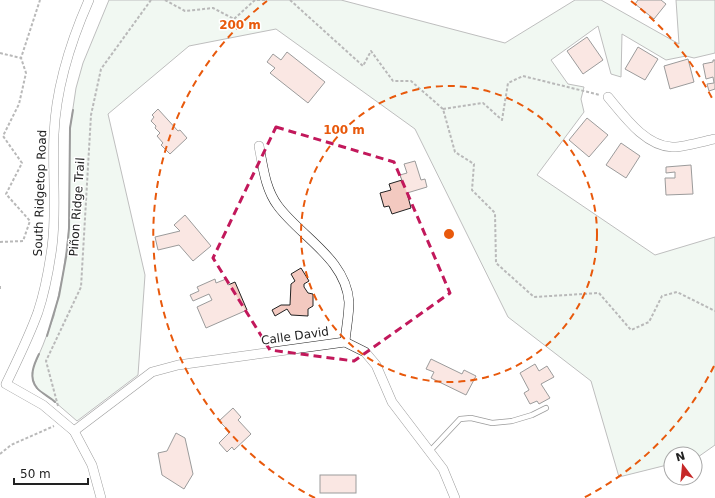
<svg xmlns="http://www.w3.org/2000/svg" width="715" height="498" font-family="'DejaVu Sans',sans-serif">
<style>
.green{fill:#e0efe3;stroke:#6f6f6f}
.building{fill:#f3c9c0;stroke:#222}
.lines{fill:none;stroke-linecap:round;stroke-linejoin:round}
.lane-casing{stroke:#222;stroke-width:6}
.street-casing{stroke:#222;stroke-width:10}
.path{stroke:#646464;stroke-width:2;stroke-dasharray:3 2;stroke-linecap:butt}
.lane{stroke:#fff;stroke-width:4.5}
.street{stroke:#fff;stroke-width:9}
.wall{stroke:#222;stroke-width:2}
.marked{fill:none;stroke:#c2185b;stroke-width:3;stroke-dasharray:8 5;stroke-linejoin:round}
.ring{fill:none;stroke:#e8590c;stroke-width:2;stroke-dasharray:7 5}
.labels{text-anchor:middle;stroke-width:3;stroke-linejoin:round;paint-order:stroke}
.street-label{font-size:12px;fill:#222;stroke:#fff}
.centre{fill:#e8590c;stroke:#fff;stroke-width:2}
.ring-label{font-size:12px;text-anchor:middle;font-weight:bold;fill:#e8590c;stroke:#fff;stroke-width:3;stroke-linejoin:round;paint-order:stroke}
</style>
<rect width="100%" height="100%" fill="#fff"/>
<polygon class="green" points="109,0 341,0 505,43 575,0 601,0 679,44 676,0 715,0 715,53 694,58 686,56 666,60 622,34 621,77 611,74 598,26 551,60 568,84 584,87 581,99 584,112 537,175 655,255 715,237 715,445 698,457 695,458 695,454 671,454 671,464 619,477 591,381 508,317 415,129 276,29 189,46 108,114 145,275 138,375 77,421 55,402 37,389 33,379 32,373 34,366 43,345 54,316 63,274 69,228 70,128 76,88 83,63"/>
<g class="building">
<polygon points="638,0 661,0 666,4 654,19 635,4"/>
<polygon points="587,37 603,60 583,74 567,51"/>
<polygon points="638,47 658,59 645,80 625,69"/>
<polygon points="287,52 325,82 308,103 270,73 275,68 267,62 273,54 281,60"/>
<polygon points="688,59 694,82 670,89 664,66"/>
<polygon points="713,60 715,60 715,89 709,91 707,84 714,83 713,77 706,79 703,64 713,62"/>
<polygon points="158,109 178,131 180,130 187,138 170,154 161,145 163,143 157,136 160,133 155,128 156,126 151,121 154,117 152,115"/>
<polygon points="587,118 608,135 589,157 569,140"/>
<polygon points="621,143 640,156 626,178 606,165"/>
<polygon points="415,161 421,180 425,179 427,187 407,193 411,208 392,214 389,206 384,207 380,193 391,190 389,184 402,180 400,175 407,173 404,164"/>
<polygon points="691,165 693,194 666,195 665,178 675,178 675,172 666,173 666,167"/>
<polygon points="185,215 211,246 193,261 179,245 158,250 155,237 180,231 174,225"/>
<polygon points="301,268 309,281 304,284 304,287 308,293 313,294 313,306 308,309 308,316 291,315 287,309 275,316 272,310 281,305 290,305 291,284 295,281 291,274"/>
<polygon points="215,279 216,283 226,279 228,285 235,282 247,310 206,328 197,307 212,300 209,294 193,301 190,295 199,291 197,287"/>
<polygon points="431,359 462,374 464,370 476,376 466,395 431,378 434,372 426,369"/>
<polygon points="535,364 539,371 547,366 554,377 541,384 550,398 539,404 537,401 530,404 524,393 529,390 520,373"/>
<polygon points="233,408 241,417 238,420 251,434 234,450 232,447 227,452 219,443 230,432 219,421"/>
<polygon points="176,433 185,438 193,474 184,489 162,475 158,453 167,451"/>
<rect x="320" y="475" width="36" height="18"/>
</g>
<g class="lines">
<g class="lane-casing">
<polyline id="lane" points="430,451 460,419 471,418 492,423 512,421 532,415 546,408"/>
</g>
<g class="street-casing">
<g id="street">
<path d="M89 0C70 43 56 87 54 134 52 172 57 210 52 247 49 269 45 291 38 312 29 337 17 361 6 384L43 405 74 431 92 465 101 498"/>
<path d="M608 97C624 116 645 146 672 147 681 148 705 141 715 139"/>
<path d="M259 146C263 166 265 189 278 206 301 237 346 259 349 302 349 315 346 329 345 342"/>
<polyline points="74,431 152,372 178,365 345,342 365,352 376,365 392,402 443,469 455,498"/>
</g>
</g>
<g class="path">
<polyline points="165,0 185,11 213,8 234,19 255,0 265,0"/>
<polyline points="290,0 363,66 371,51 393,81 411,81 443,109 455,152 474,164 472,190 495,213 496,263 534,297 599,293 631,330 649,322 662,296 677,292 715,311"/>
<polyline points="0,53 21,58 40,0"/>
<polyline points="443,109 483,103 502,120 508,83 523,76 600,95"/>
<polyline points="0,242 23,241 30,221 6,194 22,163 3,136 19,104 26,73 21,58"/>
<polyline points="0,286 0,291"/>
<polyline points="58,406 46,361 81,287 91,115 101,69 151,0"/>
<polyline points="0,454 11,445 54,426"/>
</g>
<use href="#lane" class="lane"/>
<use href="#street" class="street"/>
<g class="wall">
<polyline points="47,336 59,296 67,252 69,228 70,128 73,110"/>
<path d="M39 354C34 364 28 378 37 388 41 393 50 397 55 402"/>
</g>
</g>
<path d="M0 0H715V498H0ZM276 127 394 162 450 293 354 361 270 350 213 258Z" fill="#fff" fill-opacity=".55" fill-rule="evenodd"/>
<path class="marked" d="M276 127 394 162 450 293 354 361 270 350 213 258Z"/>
<g class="ring">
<circle cx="449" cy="234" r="148"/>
<path d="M714 366A296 296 0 0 1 583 498M315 498A296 296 0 0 1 267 1M631 1A296 296 0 0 1 714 102"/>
</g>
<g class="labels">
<g class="street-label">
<text transform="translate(40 193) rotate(-88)" y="4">South Ridgetop Road</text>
<text transform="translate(77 207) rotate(-86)" y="4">Piñon Ridge Trail</text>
<text transform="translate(295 336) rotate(-8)" y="4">Calle David</text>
</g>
</g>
<circle cx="449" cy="234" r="6" class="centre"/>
<g class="ring-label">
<text x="240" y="29">200 m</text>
<text x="344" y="134">100 m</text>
</g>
<g transform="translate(683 466) rotate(344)"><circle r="19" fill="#ffffff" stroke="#a7a7a7"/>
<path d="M0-3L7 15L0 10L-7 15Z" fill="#c62828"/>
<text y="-6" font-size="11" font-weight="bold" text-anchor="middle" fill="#222222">N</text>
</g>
<path d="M14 478v6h74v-6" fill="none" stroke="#222222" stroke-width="2"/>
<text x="20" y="478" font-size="12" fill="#222222" stroke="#ffffff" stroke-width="3" paint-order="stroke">50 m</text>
</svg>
